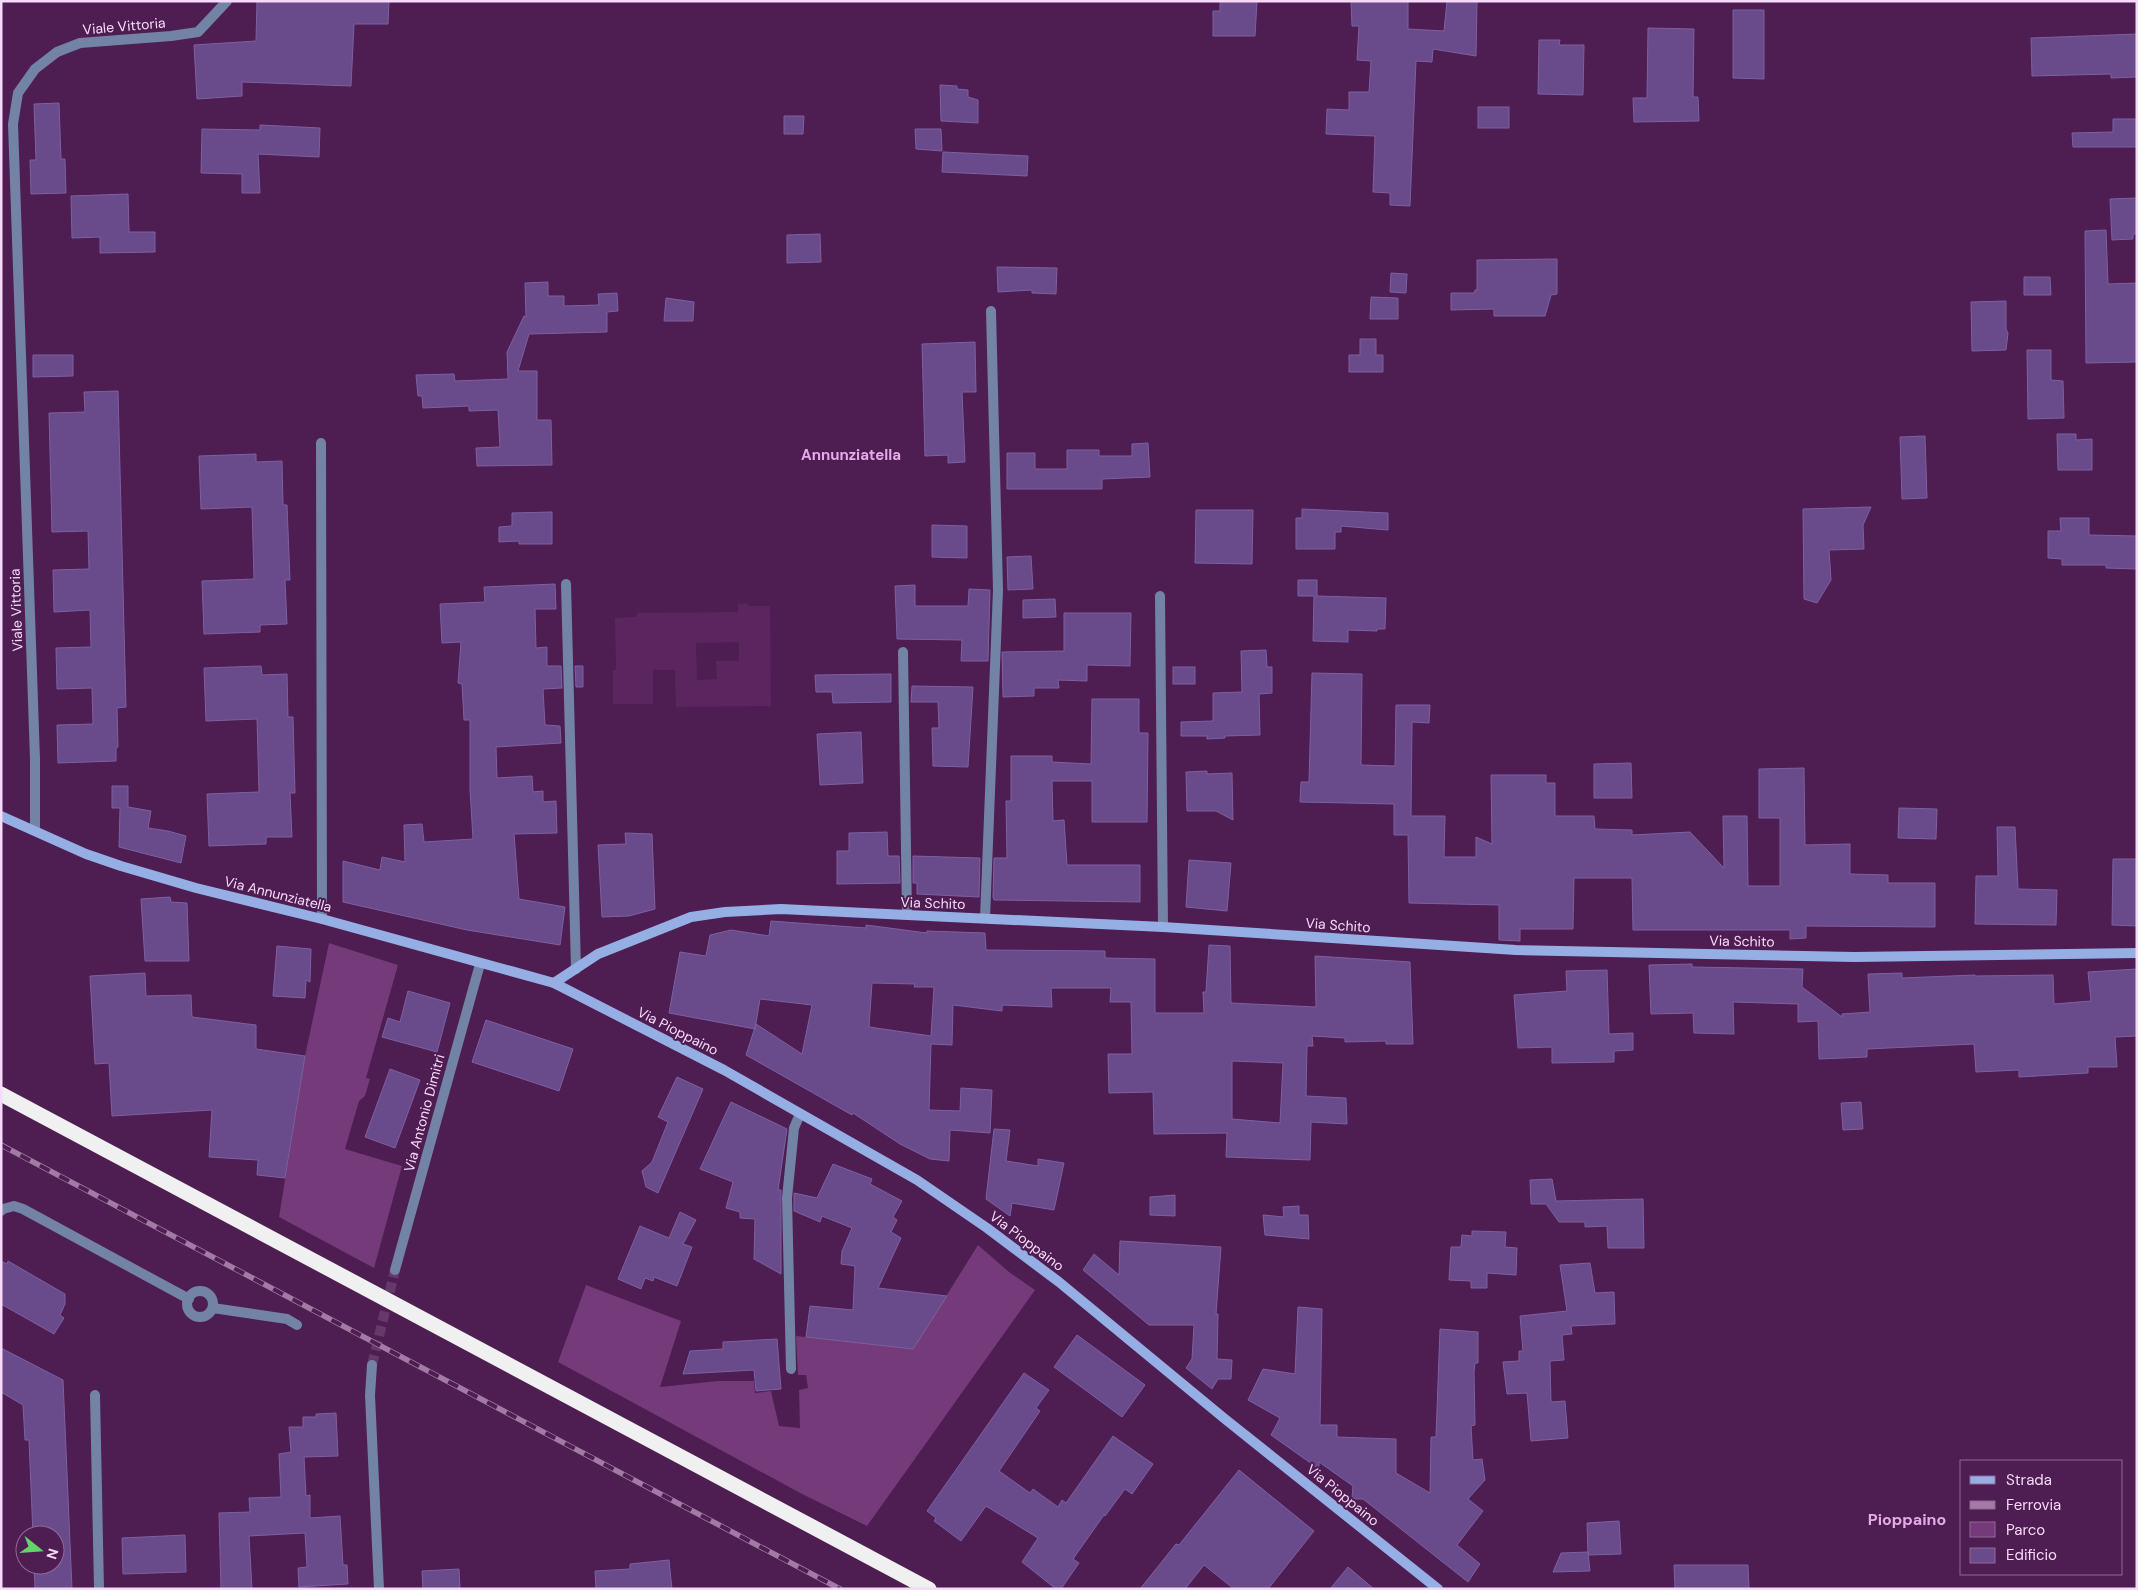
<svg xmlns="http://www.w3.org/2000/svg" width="2138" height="1590" font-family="'DM Sans',sans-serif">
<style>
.built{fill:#5b2660;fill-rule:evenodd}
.green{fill:#743a79}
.building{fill:#694b8b;stroke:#7e60a1;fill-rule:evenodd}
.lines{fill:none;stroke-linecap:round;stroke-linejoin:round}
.street-tunnel{stroke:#67396b;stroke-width:10;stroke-dasharray:10 5;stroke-linecap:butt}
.street{stroke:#7383a5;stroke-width:10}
.secondary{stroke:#95afe4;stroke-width:10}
.highway{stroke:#f0f0f0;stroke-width:15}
.rail-casing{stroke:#a27ba5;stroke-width:5.5}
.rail{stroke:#4e1d52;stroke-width:4;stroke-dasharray:11;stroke-linecap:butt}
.labels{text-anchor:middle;stroke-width:4;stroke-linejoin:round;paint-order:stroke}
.street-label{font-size:14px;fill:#f7daf9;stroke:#4e1d52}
.neighbourhood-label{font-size:15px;font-weight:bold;fill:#e4abe8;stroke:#4e1d52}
.quarter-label{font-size:16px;font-weight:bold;fill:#e4abe8;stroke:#4e1d52}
</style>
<rect width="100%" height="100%" fill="#4e1d52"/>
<path class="built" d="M747 603 748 606H770L771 706 676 707 675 670H653V704H613V670H616L615 618 636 617 637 613 738 612V604ZM739 642V661H716L717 679 697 680 696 643Z"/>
<g class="green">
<polygon points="329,943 398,965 366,1078 370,1079 365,1096 359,1101 345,1149 402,1166 374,1268 279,1217 305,1056"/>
<polygon points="978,1245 1009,1272 1035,1290 867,1526 802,1494 558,1362 586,1285 681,1321 660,1387 718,1381 754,1381 755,1393 771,1391 779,1426 800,1428 799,1390 808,1388 806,1375 798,1375 796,1336 913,1349"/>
</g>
<g class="building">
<polygon points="257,1 389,1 388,24 354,24 351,86 242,82 242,96 197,99 194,45 256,41"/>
<polygon points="1220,1 1257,1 1255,36 1213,36 1213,11 1220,11"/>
<polygon points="1351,1 1408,1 1408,29 1444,31 1447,1 1477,1 1476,56 1433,49 1432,62 1416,61 1410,206 1390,205 1390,193 1373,192 1375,136 1326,134 1327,109 1349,110 1349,92 1369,92 1371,61 1357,60 1359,26 1352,26"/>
<polygon points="1733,10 1764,10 1764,79 1733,78"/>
<polygon points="1648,28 1694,29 1693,97 1698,97 1699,121 1634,122 1633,98 1647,98"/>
<polygon points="2137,34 2137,77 2111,78 2111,74 2032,76 2031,38"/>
<polygon points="1539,40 1560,40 1559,45 1584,45 1583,95 1538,94"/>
<polygon points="940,85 957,86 957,89 968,90 968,97 978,100 978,123 941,121"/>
<polygon points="59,103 61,159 65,159 66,193 31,194 30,160 36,160 34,104"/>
<rect x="1478" y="107" width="31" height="21"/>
<polygon points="784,116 804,116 803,134 784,134"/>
<polygon points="2113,119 2137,119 2137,147 2073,147 2072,133 2113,132"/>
<polygon points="260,125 320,128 319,157 258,154 260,193 242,193 242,174 201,173 202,129 260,130"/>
<polygon points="915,129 941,129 942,151 916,149"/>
<polygon points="943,152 1028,156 1027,176 942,172"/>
<polygon points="128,194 129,232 155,232 155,252 100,253 100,237 72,238 71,196"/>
<polygon points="2137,198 2137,234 2133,234 2133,239 2112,240 2110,199"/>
<polygon points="2106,230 2108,284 2137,283 2137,362 2086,363 2085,231"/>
<polygon points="820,234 821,262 787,263 787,235"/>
<polygon points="1557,259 1557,294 1551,295 1545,316 1494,316 1494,309 1451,310 1451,293 1474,293 1475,290 1477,290 1477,260"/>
<polygon points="997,267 1057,268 1056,294 1032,293 1032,290 998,292"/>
<polygon points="1391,273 1407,274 1406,293 1390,292"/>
<polygon points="2024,277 2050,277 2051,295 2024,295"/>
<polygon points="548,282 548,296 564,296 564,306 599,305 598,294 617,293 618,311 607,312 607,332 529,334 518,371 537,371 537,420 551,420 552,465 477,466 476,448 500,447 498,410 469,411 469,406 423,408 422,396 418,396 416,375 454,374 455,381 508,379 507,352 524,316 526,317 525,283"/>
<polygon points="1371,297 1398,298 1398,319 1370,319"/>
<polygon points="666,298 694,302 693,321 664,321"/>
<polygon points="2006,301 2006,329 2008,333 2006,350 1972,351 1971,302"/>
<polygon points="1360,339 1376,339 1376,355 1383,355 1383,372 1349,372 1349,355 1360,355"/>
<polygon points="975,342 976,392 962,392 965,462 948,463 948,455 925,456 922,344"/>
<polygon points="2027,350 2051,350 2051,380 2063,381 2064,418 2028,419"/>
<polygon points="33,355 73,355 73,376 33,377"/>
<polygon points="118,391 126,707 117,708 118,747 116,748 116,761 58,763 57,725 93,724 92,688 57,689 56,648 91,647 90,610 54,612 53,570 89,569 88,531 52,532 49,413 85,412 84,392"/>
<polygon points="2057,434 2076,434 2076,440 2092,439 2092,470 2058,470"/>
<polygon points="1925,436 1927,498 1902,499 1900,437"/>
<polygon points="1148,443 1150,477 1102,479 1102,489 1007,489 1007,453 1035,453 1035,469 1067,469 1067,450 1099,450 1099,456 1132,456 1132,444"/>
<polygon points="256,454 256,462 282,461 283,505 287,505 290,580 285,580 287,624 260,625 260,632 204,634 202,581 254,579 252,507 201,509 199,456"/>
<polygon points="1871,507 1863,525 1864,549 1829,550 1831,580 1817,603 1804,599 1803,509"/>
<polygon points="1302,509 1388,513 1388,530 1341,526 1341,532 1335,532 1335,549 1296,549 1296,518 1302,518"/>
<polygon points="1196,510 1253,510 1252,564 1195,563"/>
<polygon points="552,512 552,544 519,544 519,541 499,542 499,527 512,526 512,513"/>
<polygon points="2060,518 2089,518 2089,535 2137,536 2137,569 2106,568 2106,565 2062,565 2062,559 2048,558 2048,531 2061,531"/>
<polygon points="932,525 967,526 967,558 932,557"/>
<polygon points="1031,556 1033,589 1008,590 1007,557"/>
<polygon points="1298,580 1317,580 1317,596 1386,598 1385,629 1377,629 1377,631 1348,630 1348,642 1313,641 1314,596 1298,596"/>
<polygon points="555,584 556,609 535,609 536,648 547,647 547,666 561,666 562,688 543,689 545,725 560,726 561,743 496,747 497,778 532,776 533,792 543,791 543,802 556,801 557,833 514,834 519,899 565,907 560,945 467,930 343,902 343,861 380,870 382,857 405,862 404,825 422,824 424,842 473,839 470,789 470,720 464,720 462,684 458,683 461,642 442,643 440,604 485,602 484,587"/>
<polygon points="915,585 915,606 968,606 969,589 990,590 988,661 961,661 962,640 897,639 895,586"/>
<polygon points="1055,599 1056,617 1023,618 1023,600"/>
<polygon points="1064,613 1131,613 1130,666 1087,665 1087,681 1058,680 1059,688 1034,688 1034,696 1003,697 1002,652 1064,651"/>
<polygon points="1266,650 1267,667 1272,667 1272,693 1259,694 1260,735 1225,736 1225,738 1207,739 1207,736 1181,736 1181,722 1213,721 1213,693 1242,692 1241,651"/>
<polygon points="261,666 262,675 287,674 288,717 293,717 295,793 290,793 292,837 266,837 266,844 209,846 207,794 259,792 257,719 206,721 204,668"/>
<polygon points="575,666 583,666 583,687 576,687"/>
<rect x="1173" y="667" width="22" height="17"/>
<polygon points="1312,673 1362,674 1361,765 1395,766 1396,705 1430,705 1429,723 1412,722 1411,816 1445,816 1444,857 1476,857 1476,837 1492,844 1491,775 1546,775 1546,783 1555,783 1555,816 1594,816 1595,829 1632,830 1632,835 1690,832 1724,868 1723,816 1747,816 1748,886 1780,886 1780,818 1759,818 1759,769 1804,768 1805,845 1850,844 1850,874 1888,875 1888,883 1935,883 1935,927 1806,926 1806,938 1790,939 1790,930 1633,930 1632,878 1574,878 1573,929 1520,929 1520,941 1499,940 1499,905 1409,903 1408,835 1394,835 1394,804 1300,802 1301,782 1309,782"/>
<polygon points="891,674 891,702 833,703 832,692 816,692 815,675"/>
<polygon points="912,686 973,687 968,767 933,766 932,728 939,728 938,702 911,702"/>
<polygon points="1092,699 1139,699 1139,733 1148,733 1147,822 1092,822 1092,781 1052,781 1053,821 1064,820 1067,865 1140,865 1140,902 994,900 993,897 994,858 1007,858 1006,801 1011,801 1011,756 1052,756 1052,762 1091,764"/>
<polygon points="861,732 863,783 820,785 817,734"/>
<polygon points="1631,763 1632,798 1594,798 1594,764"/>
<polygon points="1207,771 1207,774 1232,773 1233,820 1216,811 1187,811 1186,772"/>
<polygon points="112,786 128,786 128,807 151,811 148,828 168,831 186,836 181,863 119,847 120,808 112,808"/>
<polygon points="1899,808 1937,809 1936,839 1898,838"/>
<polygon points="1997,827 2015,827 2018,889 2057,890 2056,925 1975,924 1976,876 1998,876"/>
<polygon points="887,832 888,856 899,856 900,883 837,884 837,851 849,851 849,833"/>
<polygon points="625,833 652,834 655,909 629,916 602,917 598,845 626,844"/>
<polygon points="913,856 980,858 979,897 917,894 917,883 913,883"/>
<polygon points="2113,859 2137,859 2137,926 2112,925"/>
<polygon points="1189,860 1231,863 1227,911 1186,907"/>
<polygon points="170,897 171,902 187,903 189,961 145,961 141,899"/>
<path d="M771 921 866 928V925L927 933V931L985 933 986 950 1105 951V958L1155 959V1013H1204L1203 992H1206L1209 945 1230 946 1231 1003 1316 1007 1315 956 1410 962 1413 1044H1386V1041L1345 1042V1038L1312 1036 1313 1046H1307L1306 1096 1346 1098 1347 1124 1311 1122 1310 1160 1226 1157 1227 1133 1154 1134 1153 1092 1109 1093 1108 1054H1132L1131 1002H1110L1111 988H1051L1052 1007 1002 1005V1011L953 1005 952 1045 931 1044 929 1110 960 1111 961 1088 992 1090 990 1133 950 1130 949 1161 930 1159 900 1144 853 1113 852 1115 746 1055 756 1024 802 1054 812 1005 760 999 755 1029 669 1013 680 952 706 956 710 935 731 930 769 936ZM872 983 915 984 914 987H934L931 1036 869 1027ZM1232 1061 1283 1063 1280 1123 1232 1119Z"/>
<polygon points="277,946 311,949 310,982 306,980 305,998 273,996"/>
<polygon points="1692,964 1692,967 1803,969 1802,987 1842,1017 1842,1014 1870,1012 1868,974 1902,973 1902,978 1975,975 1975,976 2053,975 2054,1004 2091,1001 2088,972 2137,969 2137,1036 2115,1037 2117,1067 2088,1067 2088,1073 2019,1077 2019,1070 1976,1072 1974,1044 1867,1049 1867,1057 1819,1059 1818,1021 1798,1022 1798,1004 1733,1002 1734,1034 1694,1033 1693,1013 1651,1014 1649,965"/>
<polygon points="1607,970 1609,1034 1633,1033 1633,1050 1614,1051 1614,1062 1552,1063 1552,1047 1518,1048 1514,995 1567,991 1566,971"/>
<polygon points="145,973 146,996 191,995 192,1017 256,1025 256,1049 305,1056 285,1178 257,1175 258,1160 209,1157 212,1110 112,1116 109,1063 95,1064 90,976"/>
<polygon points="408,991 450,1003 437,1052 382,1037 388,1018 400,1022"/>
<polygon points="486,1020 573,1049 559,1091 472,1062"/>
<polygon points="390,1069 420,1080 395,1148 365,1137"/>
<polygon points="677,1077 703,1089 658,1193 646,1187 642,1171 652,1162 668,1122 658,1117"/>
<polygon points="731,1102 787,1129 778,1190 781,1190 781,1274 754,1259 755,1219 740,1218 740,1212 726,1208 733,1182 700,1169"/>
<polygon points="1861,1102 1863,1129 1843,1130 1841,1103"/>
<polygon points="994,1129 1010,1130 1006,1161 1038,1166 1038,1159 1064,1163 1054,1210 1012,1203 1010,1216 986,1199"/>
<polygon points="833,1164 872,1179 870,1184 902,1201 893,1217 897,1220 891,1232 901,1238 878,1288 947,1296 913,1349 806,1337 810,1306 853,1310 855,1266 841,1264 842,1251 852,1228 822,1216 820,1222 794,1211 794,1193 817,1198"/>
<polygon points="1552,1179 1556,1201 1643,1199 1644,1248 1608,1248 1607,1226 1585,1227 1585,1222 1559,1222 1546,1204 1531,1204 1530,1180"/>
<polygon points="1175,1195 1175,1216 1150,1215 1150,1197"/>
<polygon points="1299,1206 1299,1215 1308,1215 1309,1239 1265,1235 1263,1215 1284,1217 1283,1207"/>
<polygon points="680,1212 696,1220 683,1244 692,1247 677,1286 654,1277 653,1281 645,1278 641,1289 618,1279 640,1226 669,1238"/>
<polygon points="1472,1231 1506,1232 1505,1247 1517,1248 1516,1275 1487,1273 1487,1288 1471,1288 1471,1281 1449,1280 1451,1247 1461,1247 1462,1235 1472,1236"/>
<polygon points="1120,1241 1221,1247 1216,1314 1218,1314 1217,1359 1232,1360 1231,1379 1218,1379 1212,1389 1186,1368 1192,1359 1194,1325 1149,1325 1083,1270 1094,1254 1119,1275"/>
<polygon points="1,1261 7,1264 8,1261 65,1294 65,1304 60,1315 64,1318 54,1334 1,1304"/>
<polygon points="1590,1263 1595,1293 1614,1292 1615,1324 1571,1326 1572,1334 1562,1335 1564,1360 1550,1361 1551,1402 1565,1401 1568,1438 1531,1441 1527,1393 1507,1394 1503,1362 1519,1361 1519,1351 1523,1351 1520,1316 1567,1311 1560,1265"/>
<polygon points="1298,1307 1322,1309 1320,1425 1337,1425 1337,1437 1396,1439 1396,1473 1430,1493 1431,1437 1436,1437 1440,1329 1478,1332 1478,1363 1475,1363 1474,1372 1475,1425 1471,1426 1473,1460 1482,1459 1485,1480 1468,1499 1483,1511 1457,1545 1480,1564 1468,1582 1363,1499 1352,1499 1353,1486 1319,1462 1319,1469 1271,1435 1280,1418 1248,1400 1263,1369 1295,1374"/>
<polygon points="1077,1335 1145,1385 1122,1417 1054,1367"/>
<polygon points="777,1339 781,1389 756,1391 754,1370 683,1374 690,1351 723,1349 723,1342"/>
<polygon points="1,1348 63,1380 72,1589 35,1589 34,1565 55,1565 55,1535 33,1535 29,1440 25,1440 23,1405 1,1392"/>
<polygon points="1024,1373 1049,1390 1036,1408 1040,1411 999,1471 1030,1493 1033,1489 1058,1507 1062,1500 1066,1503 1113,1436 1153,1464 1132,1494 1125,1489 1105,1516 1104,1515 1073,1559 1079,1563 1061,1589 1056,1589 1022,1562 1038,1538 986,1506 961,1541 934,1521 936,1518 927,1511"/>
<polygon points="336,1413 338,1456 304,1457 306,1496 310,1495 310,1518 340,1516 343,1565 347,1565 348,1584 299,1587 298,1568 307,1567 305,1533 249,1536 252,1589 221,1589 219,1513 250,1512 249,1498 281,1497 279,1454 291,1452 289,1427 303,1427 303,1417 316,1417 316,1414"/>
<polygon points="1239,1470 1314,1531 1268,1589 1234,1589 1204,1565 1185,1589 1140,1589 1176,1544 1179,1545"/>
<polygon points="1619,1521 1621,1554 1588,1555 1587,1523"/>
<polygon points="185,1535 186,1572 123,1574 122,1538"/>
<polygon points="1588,1552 1590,1571 1553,1572 1561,1553"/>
<polygon points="669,1560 672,1589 596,1589 595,1571 630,1569 630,1564"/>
<polygon points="1674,1565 1748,1565 1749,1589 1675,1589"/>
<polygon points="1348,1567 1374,1589 1330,1589"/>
<polygon points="459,1569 460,1589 423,1589 422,1571"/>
</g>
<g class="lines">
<polyline class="street-tunnel" points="372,1365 395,1270"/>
<g class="street">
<polyline points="321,443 322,919"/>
<polyline points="566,584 576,969"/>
<polyline points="1160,596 1163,927"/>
<polyline points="903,652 907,915"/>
<polyline points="35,830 35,759 13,124 18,93 35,69 57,52 80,43 171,36 198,32 227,1"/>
<polyline points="985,918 998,590 991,311"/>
<polyline points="1,1211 3,1209 14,1206 23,1209 189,1299"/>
<polyline points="395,1270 480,964"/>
<circle cx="200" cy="1304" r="13"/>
<polyline points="213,1308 287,1319 297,1325"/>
<polyline points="372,1365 370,1395 379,1589"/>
<polyline points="791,1369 787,1198 794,1128 800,1114"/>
<polyline points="95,1395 99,1589"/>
</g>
<g class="secondary">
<polyline points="1,816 86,854 121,866 196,888 322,919 554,983 724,1070 917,1180 987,1228 1059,1282 1225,1419 1438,1589"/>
<polyline points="554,983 598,954 691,917 725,912 781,909 1163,927 1516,950 1854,957 2137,953"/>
</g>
<polyline class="highway" points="1,1094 929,1589"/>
<g class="rail-casing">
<polyline id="rail" points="1,1145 840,1589"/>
</g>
<use href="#rail" class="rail"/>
</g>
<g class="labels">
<g class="street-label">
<text transform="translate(124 26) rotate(-5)" y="5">Viale Vittoria</text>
<text transform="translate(16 610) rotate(-92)" y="5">Viale Vittoria</text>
<text transform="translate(278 894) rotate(14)" y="5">Via Annunziatella</text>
<text transform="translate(933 903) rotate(2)" y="5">Via Schito</text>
<text transform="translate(1338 925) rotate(4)" y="5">Via Schito</text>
<text transform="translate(1742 941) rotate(1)" y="5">Via Schito</text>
<text transform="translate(678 1031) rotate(27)" y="5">Via Pioppaino</text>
<text transform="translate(424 1113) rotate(-75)" y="5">Via Antonio Dimitri</text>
<text transform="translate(1027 1241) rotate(37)" y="5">Via Pioppaino</text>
<text transform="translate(1343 1495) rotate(39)" y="5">Via Pioppaino</text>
</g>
<g class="neighbourhood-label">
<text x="851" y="460">Annunziatella</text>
</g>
<g class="quarter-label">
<text x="1907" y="1525">Pioppaino</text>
</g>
</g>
<rect width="2138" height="1590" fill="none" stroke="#f7daf9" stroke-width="5"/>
<rect x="1960" y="1460" width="162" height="115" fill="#4e1d52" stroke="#926995"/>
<rect x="1970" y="1476" width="25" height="8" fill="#95afe4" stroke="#926995"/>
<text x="2006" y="1485" font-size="15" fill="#f7daf9">Strada</text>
<rect x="1970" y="1501" width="25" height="8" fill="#a27ba5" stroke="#926995"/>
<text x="2006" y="1510" font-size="15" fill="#f7daf9">Ferrovia</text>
<rect x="1970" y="1522" width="25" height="15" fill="#743a79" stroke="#926995"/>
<text x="2006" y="1535" font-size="15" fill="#f7daf9">Parco</text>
<rect x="1970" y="1548" width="25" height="15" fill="#694b8b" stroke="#926995"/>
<text x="2006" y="1560" font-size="15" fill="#f7daf9">Edificio</text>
<g transform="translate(40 1550) rotate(107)"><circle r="24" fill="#4e1d52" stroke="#926995"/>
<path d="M0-4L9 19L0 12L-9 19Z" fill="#63d468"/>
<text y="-8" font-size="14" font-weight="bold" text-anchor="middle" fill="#f7daf9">N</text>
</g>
</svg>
